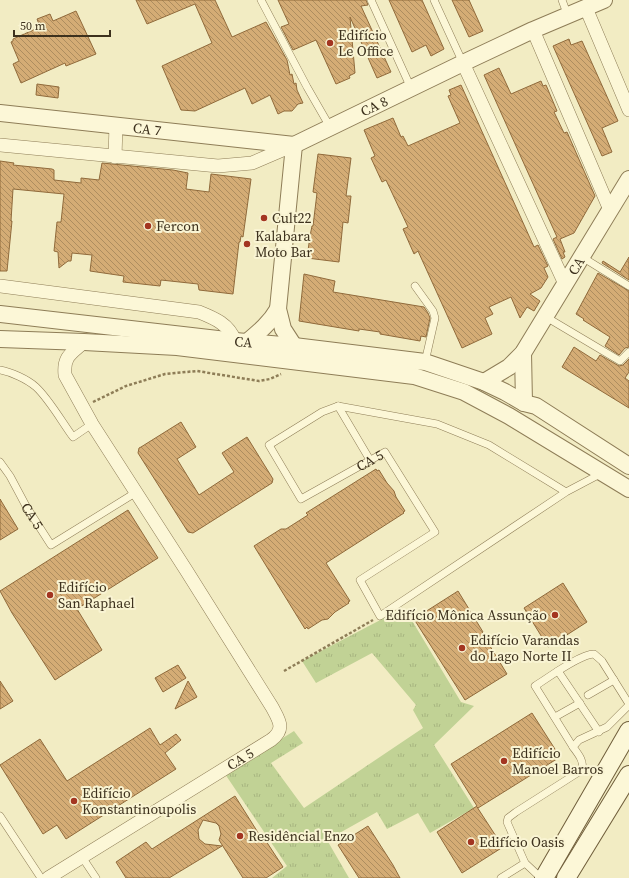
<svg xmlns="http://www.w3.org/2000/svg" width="629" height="878" font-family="'Source Serif 4',serif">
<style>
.grass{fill:url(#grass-tufts)}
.building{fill:url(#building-back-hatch);stroke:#906a3b}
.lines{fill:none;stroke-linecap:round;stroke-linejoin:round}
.service-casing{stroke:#8e7d57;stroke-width:8}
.minor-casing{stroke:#8e7d57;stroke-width:14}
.tertiary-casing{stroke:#8e7d57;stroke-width:18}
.secondary-casing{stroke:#705e3b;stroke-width:20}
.path{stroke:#8e7d57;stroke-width:2.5;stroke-dasharray:3 2;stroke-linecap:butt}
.service{stroke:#fcf7d7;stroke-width:7}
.minor{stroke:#fcf7d7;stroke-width:13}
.tertiary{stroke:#fcf7d7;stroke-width:16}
.secondary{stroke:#fcf7d7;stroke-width:18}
.poi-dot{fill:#a33521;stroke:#f9f4d3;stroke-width:1.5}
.labels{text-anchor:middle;stroke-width:4;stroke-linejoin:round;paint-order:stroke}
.poi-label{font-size:14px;fill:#3d311d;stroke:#f9f4d3;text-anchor:start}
.street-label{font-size:14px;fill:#3d311d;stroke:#f9f4d3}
</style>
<defs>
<pattern id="grass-tufts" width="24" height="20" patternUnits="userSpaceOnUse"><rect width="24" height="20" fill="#c1d295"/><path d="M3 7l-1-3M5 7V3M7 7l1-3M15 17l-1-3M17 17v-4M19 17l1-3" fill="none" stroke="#a7b580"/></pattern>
<pattern id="building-back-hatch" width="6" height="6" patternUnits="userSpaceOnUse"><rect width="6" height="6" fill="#d4ac75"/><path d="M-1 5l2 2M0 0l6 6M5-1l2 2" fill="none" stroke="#ad8d5f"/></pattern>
</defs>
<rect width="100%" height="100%" fill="#f2ecc3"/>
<polygon class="grass" points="408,614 461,702 474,706 434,745 474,808 430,833 418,813 387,829 377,812 327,840 349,878 272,878 287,866 225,774 294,731 303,743 271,763 304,808 423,728 413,710 416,705 372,653 316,683 302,661 388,616"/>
<g class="building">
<polygon points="136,0 215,0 232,37 266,22 287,60 290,75 292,74 294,84 296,83 297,90 303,103 298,104 292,111 284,111 278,114 270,95 252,104 245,88 195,111 181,110 162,66 212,43 195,4 147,24"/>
<polygon points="278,0 366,0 368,5 361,6 391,72 377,78 350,17 355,73 349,76 350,78 336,84 316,40 293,50 281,27 289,24"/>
<polygon points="389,0 422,0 444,49 431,56 426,45 412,52"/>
<polygon points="452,0 469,0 483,31 469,37"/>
<polygon points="76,11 96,54 66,66 65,63 21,83 13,64 19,61 11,42 13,41 13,39 40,27 37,19 50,14 53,21"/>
<polygon points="569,39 571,45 582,41 618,121 602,128 612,152 602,156 553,46"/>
<polygon points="499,68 511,94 541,81 543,86 546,85 557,111 554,112 564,133 567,132 595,196 574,233 560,239 565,252 563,252 565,257 562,259 553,239 557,237 484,75"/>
<polygon points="37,84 59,87 58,98 36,95"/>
<polygon points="461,85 534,247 538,245 548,266 544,268 548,277 541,288 530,294 540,301 534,311 527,307 520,318 511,297 489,307 493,314 485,318 492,334 462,348 418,251 414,254 403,229 408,227 386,180 382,182 371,158 375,156 364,130 393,118 401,137 403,136 408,146 460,123 448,96 451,95 449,90"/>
<polygon points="318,154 351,158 346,196 351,196 348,223 343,222 339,262 307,258 310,236 312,226 313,226 317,193 313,192"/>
<polygon points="0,161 14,163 13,165 52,169 54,170 54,180 81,183 81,178 99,180 102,163 173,170 188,173 186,189 209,192 211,174 251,179 243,237 241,236 240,242 239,242 233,294 199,290 198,284 161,280 160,286 123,282 124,276 90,271 92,255 72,253 71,261 68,261 59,268 58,252 54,251 57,222 61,222 64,194 13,189 11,221 12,221 7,271 0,271"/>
<polygon points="629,257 629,280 602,263 603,261 620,272"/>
<polygon points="598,273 629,291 629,347 625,348 619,355 605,346 610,337 583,320 584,319 576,314"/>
<polygon points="304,274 335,281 333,292 424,307 428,313 430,318 426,337 421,336 420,341 380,334 380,332 359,329 359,331 299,321"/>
<polygon points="574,347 596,361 600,355 619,366 623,365 629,359 629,372 625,378 629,381 629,408 562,367"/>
<polygon points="181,422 196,447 177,459 199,495 234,472 222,453 247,437 273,479 272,483 193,533 188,532 138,453 139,448 141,447"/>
<polygon points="376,469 377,471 379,470 387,483 394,491 396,497 405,511 403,512 404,513 326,563 350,601 348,602 349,603 335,612 328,619 322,620 308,629 307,627 305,629 254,546 281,529 286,529 308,515 306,513"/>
<polygon points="0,499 18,529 0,540"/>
<polygon points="128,510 158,558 77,609 102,650 55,680 12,613 0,591"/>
<polygon points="563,583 587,622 548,647 524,608"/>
<polygon points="458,591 483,632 482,633 507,674 465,700 414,619"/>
<polygon points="178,665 186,678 163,692 155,678"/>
<polygon points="0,681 13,701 0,709"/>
<polygon points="188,681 197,697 175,709"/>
<polygon points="532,713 560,757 478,808 477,807 503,847 462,873 437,832 477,806 451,764"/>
<polygon points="150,728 160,745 176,734 181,740 165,753 176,769 66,839 57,825 43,834 0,765 40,739 67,781"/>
<polygon points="235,796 262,839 264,838 283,867 266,878 243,878 219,840 221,834 219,826 216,823 203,820 198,830 199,839 205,844 222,846 169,878 126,878 116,862 146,842 152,849"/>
<polygon points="368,826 393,865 400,878 359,878 338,845"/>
</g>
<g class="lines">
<g class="service-casing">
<g id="service">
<polyline points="261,0 307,87 330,127"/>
<polyline points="371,0 411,88"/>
<polyline points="434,0 463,63"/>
<polyline points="562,0 568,16"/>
<polyline points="582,257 629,286"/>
<polyline points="415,286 433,311 435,318 425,362"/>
<polyline points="546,317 620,361 629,352"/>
<path d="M0 370C11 372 27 379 36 387 49 399 62 422 73 437L92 424"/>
<polyline points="338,406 370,460"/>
<path id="s1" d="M0 462 10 476 26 506 51 545 135 493"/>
<path id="s2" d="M566 492 489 445 437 424 338 406 322 412 269 445 301 499 385 452 435 532 360 580 380 616 566 492 602 473"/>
<polyline points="558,671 599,732"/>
<polyline points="588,695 614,680"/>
<polyline points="555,717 580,703"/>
<path d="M573 747 535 686C548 678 580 654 594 654L602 661 629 704"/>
<polyline points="0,816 41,878"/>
<polyline points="82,857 96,878"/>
<polyline points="501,878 525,863"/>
<path d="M541 878 525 863 507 822 508 818 516 812 582 770C584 761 579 755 573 747L579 740 607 727 629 705"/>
</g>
</g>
<g class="minor-casing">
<g id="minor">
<polyline points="586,8 629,110"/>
<polyline points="533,30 610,210"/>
<polyline points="463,63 565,284"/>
<polyline points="0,145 218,166 252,163 294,145"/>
<polyline points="115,157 116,125"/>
<path d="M0 286 199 312C214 318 229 324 235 341"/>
<path id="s3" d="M48 878 271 740C286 729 279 720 272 707L186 570 92 424 65 375C63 356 72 353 84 342"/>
</g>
</g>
<g class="tertiary-casing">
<g id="tertiary">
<path id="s4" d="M0 113 294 145"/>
<path id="s5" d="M294 145 463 63 533 30 604 0"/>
<polyline points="294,145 278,309 283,329 294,346"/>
<path id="s6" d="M0 314 235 341 294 346 425 362 484 382 505 392 524 403 536 406 629 466"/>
<polyline points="0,339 84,342 177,347 414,376 464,392 509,416 629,489"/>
<path d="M247 342C259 332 270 323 278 309"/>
<polyline points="523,353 524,403"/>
<path id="s7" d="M484 382 509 367 523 353 629 179"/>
</g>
</g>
<g class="secondary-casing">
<g id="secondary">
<polyline points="544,878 629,731"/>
<polyline points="566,878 629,775"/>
</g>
</g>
<g class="path">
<polyline points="93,402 126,386 165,374 197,371 259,381 270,379 281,374"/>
<polyline points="284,671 373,620"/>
</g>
<use href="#service" class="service"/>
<use href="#minor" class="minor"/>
<use href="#tertiary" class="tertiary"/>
<use href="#secondary" class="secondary"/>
</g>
<g class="poi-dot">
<circle cx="330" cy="43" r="4"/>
<circle cx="264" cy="218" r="4"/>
<circle cx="148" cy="226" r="4"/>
<circle cx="247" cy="244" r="4"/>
<circle cx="50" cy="595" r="4"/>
<circle cx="555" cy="615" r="4"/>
<circle cx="462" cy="648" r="4"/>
<circle cx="504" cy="761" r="4"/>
<circle cx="74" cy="801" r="4"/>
<circle cx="240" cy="836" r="4"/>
<circle cx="471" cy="842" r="4"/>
</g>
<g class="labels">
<g class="poi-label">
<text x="338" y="40">Edifício<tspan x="338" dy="16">Le Office</tspan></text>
<text x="272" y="223">Cult22</text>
<text x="156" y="231">Fercon</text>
<text x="255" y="241">Kalabara<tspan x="255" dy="16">Moto Bar</tspan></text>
<text x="58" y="592">Edifício<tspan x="58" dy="16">San Raphael</tspan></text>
<text x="547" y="620" text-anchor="end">Edifício Mônica Assunção</text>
<text x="470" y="645">Edifício Varandas<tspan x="470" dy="16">do Lago Norte II</tspan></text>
<text x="512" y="758">Edifício<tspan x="512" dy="16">Manoel Barros</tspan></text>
<text x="82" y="798">Edifício<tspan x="82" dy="16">Konstantinoupolis</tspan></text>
<text x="248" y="841">Residêncial Enzo</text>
<text x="479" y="847">Edifício Oasis</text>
</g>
<g class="street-label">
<text dy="5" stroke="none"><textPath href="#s5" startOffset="89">CA 8</textPath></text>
<text dy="5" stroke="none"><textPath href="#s4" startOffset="148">CA 7</textPath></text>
<text dy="5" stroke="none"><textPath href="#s7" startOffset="151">CA</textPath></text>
<text dy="5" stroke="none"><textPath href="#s6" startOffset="245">CA</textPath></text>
<text dy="5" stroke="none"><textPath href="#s2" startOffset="468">CA 5</textPath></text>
<text dy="5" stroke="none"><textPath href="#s1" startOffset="63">CA 5</textPath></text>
<text dy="5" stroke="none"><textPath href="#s3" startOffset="226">CA 5</textPath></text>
</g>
</g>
<path d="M14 30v6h96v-6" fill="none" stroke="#3d311d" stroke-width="2"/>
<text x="20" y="30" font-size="12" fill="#3d311d" stroke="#f9f4d3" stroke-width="3" paint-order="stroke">50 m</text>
</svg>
